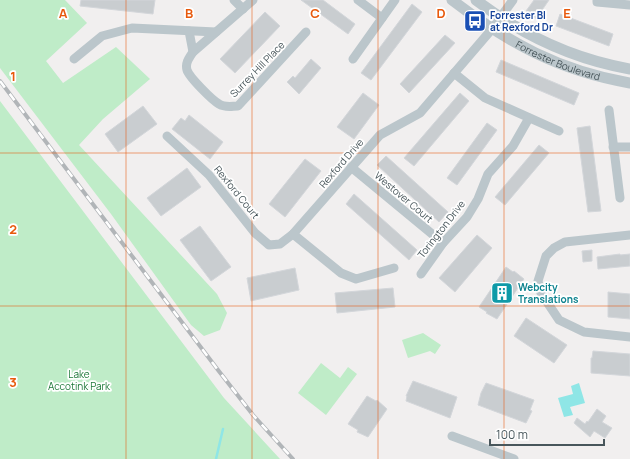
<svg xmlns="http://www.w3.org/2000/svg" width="630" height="459" font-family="Manrope,sans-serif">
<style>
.green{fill:#bfecc8}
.water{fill:#8fe6e6}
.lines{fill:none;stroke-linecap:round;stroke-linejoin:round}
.stream{stroke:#8fe6e6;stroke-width:2.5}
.building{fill:#c9cdd0;stroke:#d3d6da}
.minor{stroke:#bbc6cb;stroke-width:9}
.tertiary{stroke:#bbc6cb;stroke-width:11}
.rail-casing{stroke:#b1b5b8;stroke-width:4}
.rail{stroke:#fff;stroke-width:2.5;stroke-dasharray:8;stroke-linecap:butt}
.grid{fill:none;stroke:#e8590c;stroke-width:1;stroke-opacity:0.55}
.labels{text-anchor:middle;stroke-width:3.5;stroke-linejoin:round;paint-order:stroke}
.transit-label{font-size:10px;font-weight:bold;fill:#164399;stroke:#fff;text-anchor:start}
.street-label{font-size:10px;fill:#48565b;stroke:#fff}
.culture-label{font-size:10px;font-weight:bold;fill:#0d838f;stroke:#fff;text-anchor:start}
.park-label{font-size:10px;fill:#1d7838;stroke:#fff}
.grid-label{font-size:13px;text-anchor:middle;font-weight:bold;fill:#e8590c;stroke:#fff;stroke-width:3.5;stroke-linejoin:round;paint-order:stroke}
</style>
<rect width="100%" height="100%" fill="#f1efef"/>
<g class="green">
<polygon points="0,0 65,0 87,23 46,61 63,83 116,47 150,79 103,119 79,145 217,294 227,313 220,330 204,336 191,325 111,214 0,68"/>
<polygon points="0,101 224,398 280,459 0,459"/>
<polygon points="423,333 441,345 435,354 430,351 408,358 402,340"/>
<polygon points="321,363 340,378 348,367 357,374 326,415 298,393"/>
</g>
<polygon class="water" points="579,383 585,403 570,407 573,415 564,417 558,398 573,394 571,386"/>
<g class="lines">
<polyline class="stream" points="216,459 223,429"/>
</g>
<g class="building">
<polygon points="81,0 155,0 153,14 80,6"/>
<polygon points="301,0 323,0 355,24 348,34"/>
<polygon points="534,0 549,0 536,19 526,11"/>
<polygon points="412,4 422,12 371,80 361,73"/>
<polygon points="265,12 280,26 235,73 220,59"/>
<polygon points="560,14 613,34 609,46 556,26"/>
<polygon points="445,35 455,43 409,93 400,84"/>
<polygon points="311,59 321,68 299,94 287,82 293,76 295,78"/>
<polygon points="501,60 579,93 574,105 496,72"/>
<polygon points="363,93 379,105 354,139 337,127"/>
<polygon points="460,93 469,101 414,166 404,158"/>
<polygon points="143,106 157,124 118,152 105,134"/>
<polygon points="189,115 223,142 210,159 172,129 181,118 185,121"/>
<polygon points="487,123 497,130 457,185 447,178"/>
<polygon points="590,126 601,211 588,212 577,128"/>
<polygon points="539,145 549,153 505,205 495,197"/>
<polygon points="386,156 448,212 439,222 377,165"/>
<polygon points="305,159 321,171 285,217 269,204"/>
<polygon points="187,168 201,187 161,216 147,198"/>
<polygon points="354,194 417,250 409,260 346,204"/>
<polygon points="200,226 231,267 211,281 180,240"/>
<polygon points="477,235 492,248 455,292 439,278"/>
<polygon points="592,250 592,261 583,262 582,251"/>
<polygon points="620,254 620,255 630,254 630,266 598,269 597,257"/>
<polygon points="506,267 513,272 514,271 524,279 497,319 486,313 487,312 479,307"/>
<polygon points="295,268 299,290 251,301 247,278"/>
<polygon points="393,288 395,307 337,313 335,293"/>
<polygon points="608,292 630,294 630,319 608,317"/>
<polygon points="526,318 567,345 554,363 514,336"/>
<polygon points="593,351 630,354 630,376 591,373 591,358 592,358"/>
<polygon points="413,381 457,397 450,418 406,401 407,396 406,396"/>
<polygon points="486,383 534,400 530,410 532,411 526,423 478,405 481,393"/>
<polygon points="367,396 376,401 377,400 387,409 368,437 357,432 358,430 348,424"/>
<polygon points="597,409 606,416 602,422 612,428 605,438 594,431 590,437 574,423 577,418 585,424 587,421 588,422"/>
</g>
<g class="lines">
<g class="minor">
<polyline points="234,0 243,9"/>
<path d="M253 0 193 52C189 58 185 63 187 70 189 77 212 100 219 104 225 108 232 106 238 106L306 32"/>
<polyline points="358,0 382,18"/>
<polyline points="597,0 597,2 630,5"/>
<polyline points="189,31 193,52"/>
<polyline points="74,59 102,36 132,28 216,32"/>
<polyline points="353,59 395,0"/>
<polyline points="454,73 485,98 559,131"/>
<polyline points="609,110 620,198"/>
<polyline points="167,136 209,175 255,233 269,245 280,244 293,234 380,135 420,113 492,29 513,0"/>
<polyline points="613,147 630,147"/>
<polyline points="351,167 443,243"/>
<polyline points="293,234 341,273 356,279 394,268"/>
<polyline points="630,235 565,242 554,248 546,256 538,281 541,293 559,320 584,332 630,337"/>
<polyline points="421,274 443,243 467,217 478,199 488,174 513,146 529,118"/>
<polyline points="452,436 514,459"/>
</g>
<g class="tertiary">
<path id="s1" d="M452 0C508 43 560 71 630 83"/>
<path d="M476 0C522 35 573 59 630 69"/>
</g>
<g class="rail-casing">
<polyline id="rail" points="0,81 218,370 253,415 293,459"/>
</g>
<use href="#rail" class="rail"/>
</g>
<path class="grid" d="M126 0V459M252 0V459M378 0V459M504 0V459M0 153H630M0 306H630"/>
<defs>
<g id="bus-square" transform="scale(1.15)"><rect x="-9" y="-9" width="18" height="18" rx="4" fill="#1a4fb4" stroke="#fff"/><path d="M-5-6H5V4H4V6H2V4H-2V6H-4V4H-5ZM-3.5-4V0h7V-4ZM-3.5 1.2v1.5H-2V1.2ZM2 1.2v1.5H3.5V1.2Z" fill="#fff"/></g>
<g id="building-square" transform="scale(1.15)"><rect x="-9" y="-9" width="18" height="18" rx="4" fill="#0f9aa8" stroke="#fff"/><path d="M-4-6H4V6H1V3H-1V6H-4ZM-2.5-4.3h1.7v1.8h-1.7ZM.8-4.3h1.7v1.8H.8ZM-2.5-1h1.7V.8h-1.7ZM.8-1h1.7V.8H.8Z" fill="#fff"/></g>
</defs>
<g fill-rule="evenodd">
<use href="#bus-square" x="475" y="21"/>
<use href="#building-square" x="502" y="293"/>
</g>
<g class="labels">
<g class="transit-label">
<text x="490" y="19">Forrester Bl<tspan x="490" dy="12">at Rexford Dr</tspan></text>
</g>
<g class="street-label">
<text dy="4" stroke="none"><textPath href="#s1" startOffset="123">Forrester Boulevard</textPath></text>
<text transform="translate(257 69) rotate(-46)" y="4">Surrey Hill Place</text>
<text transform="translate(341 163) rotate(-49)" y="4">Rexford Drive</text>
<text transform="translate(237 192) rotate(51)" y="4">Rexford Court</text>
<text transform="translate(404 197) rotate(40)" y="4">Westover Court</text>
<text transform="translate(441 229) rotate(-52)" y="4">Torington Drive</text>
</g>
<g class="culture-label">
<text x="518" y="291">Webcity<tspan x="518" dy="12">Translations</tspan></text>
</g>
<g class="park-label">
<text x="79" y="378">Lake<tspan x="79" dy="12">Accotink Park</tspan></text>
</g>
</g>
<g class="grid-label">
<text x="63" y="18">A</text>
<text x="189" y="18">B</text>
<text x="315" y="18">C</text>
<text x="441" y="18">D</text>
<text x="567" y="18">E</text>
<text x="13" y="81">1</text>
<text x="13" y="234">2</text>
<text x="13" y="387">3</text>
</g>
<path d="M490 439v6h114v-6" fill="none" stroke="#48565b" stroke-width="2"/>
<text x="496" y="439" font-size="12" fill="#48565b" stroke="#ffffff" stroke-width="3" paint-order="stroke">100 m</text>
</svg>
